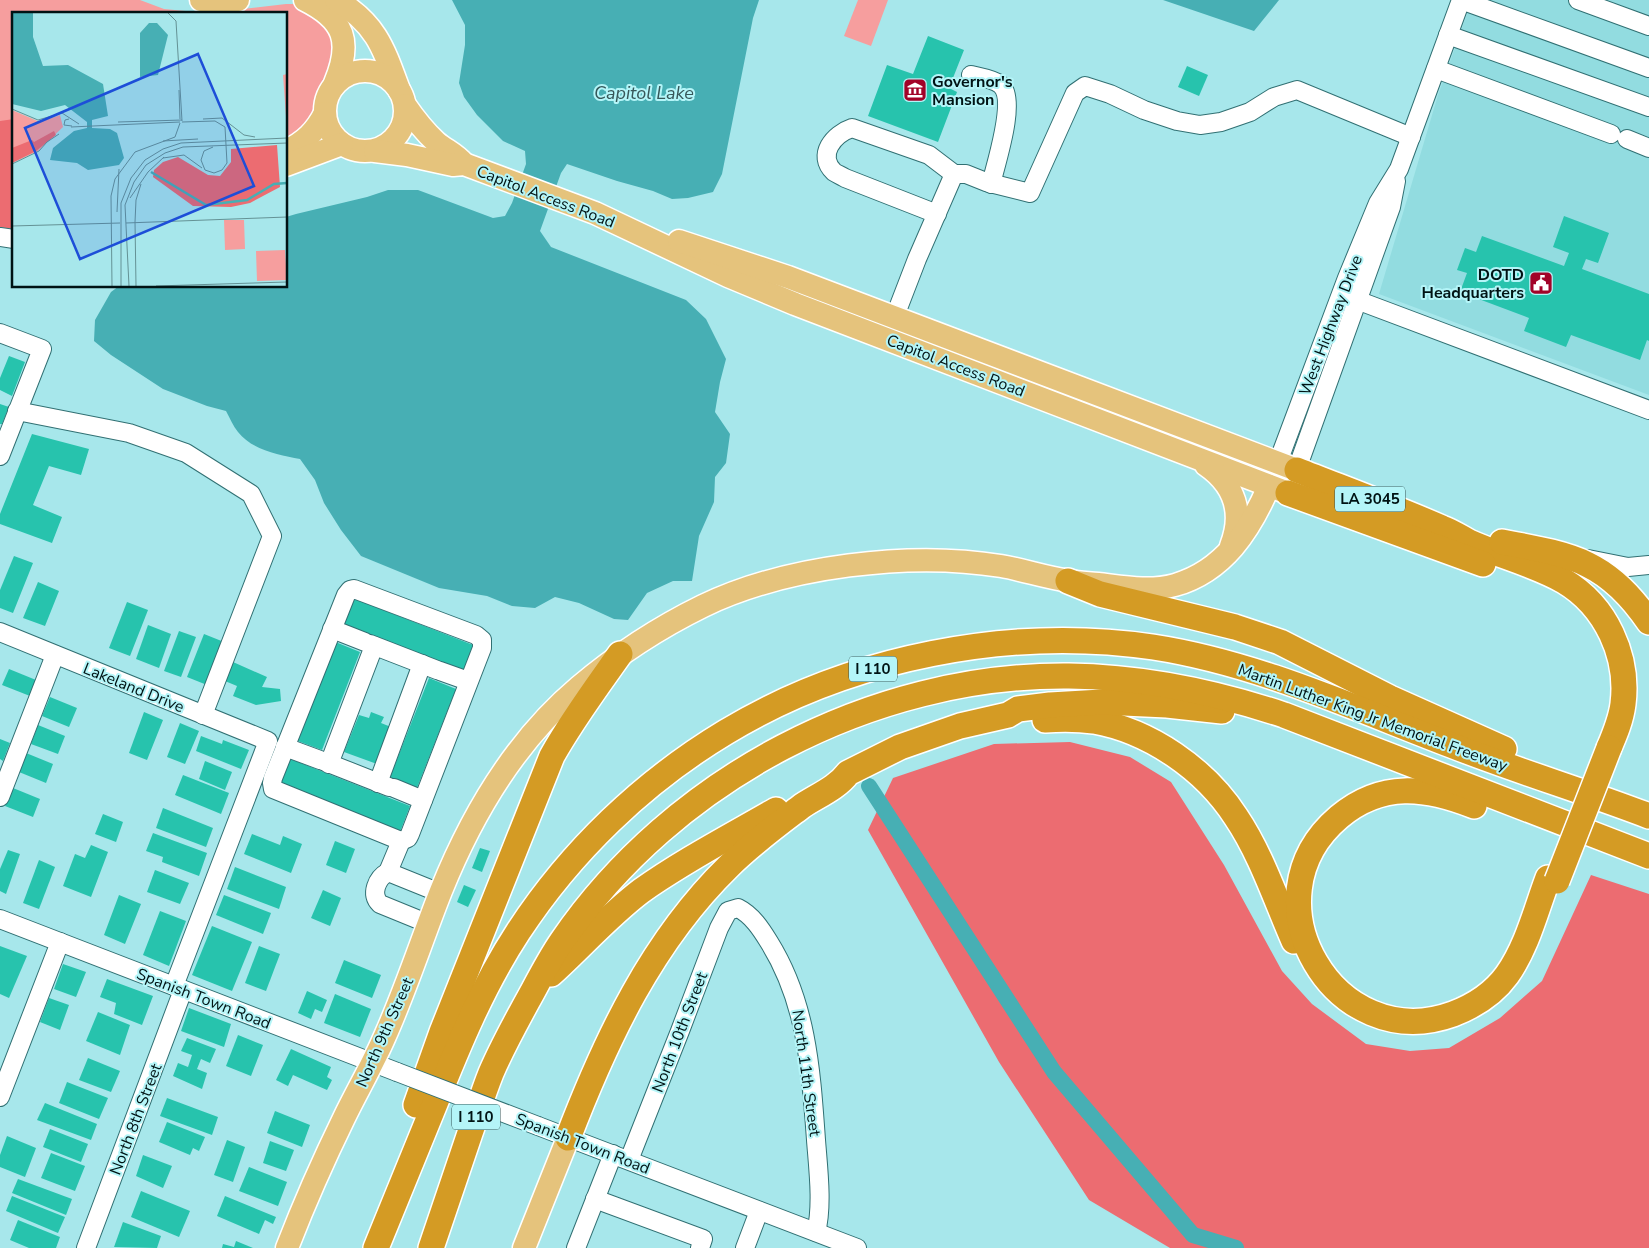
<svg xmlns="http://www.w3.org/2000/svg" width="1649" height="1248" font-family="'Nunito Sans',sans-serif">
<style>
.built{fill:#92dce0}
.green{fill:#f69e9e}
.forest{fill:#ec6c71}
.water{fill:#47afb4}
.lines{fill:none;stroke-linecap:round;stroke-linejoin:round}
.canal{stroke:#47afb4;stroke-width:16}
.building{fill:#27c3ad}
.minor-casing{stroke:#317073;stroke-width:20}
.major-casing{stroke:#fff;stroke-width:25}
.highway-casing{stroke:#fff;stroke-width:28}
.minor{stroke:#fff;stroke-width:18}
.major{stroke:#e5c37c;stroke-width:22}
.highway{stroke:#d49b24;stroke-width:25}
.minor-bridge-casing{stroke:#317073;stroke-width:20;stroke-linecap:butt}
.highway-bridge-casing{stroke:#fff;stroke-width:28;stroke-linecap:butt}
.minor-bridge{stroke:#fff;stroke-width:18}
.highway-bridge{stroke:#d49b24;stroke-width:25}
.labels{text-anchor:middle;stroke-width:4;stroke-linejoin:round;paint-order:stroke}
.shield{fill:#b4f5f8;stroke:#365758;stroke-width:1}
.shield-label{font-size:15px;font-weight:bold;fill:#001314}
.poi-label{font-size:16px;font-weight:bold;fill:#001314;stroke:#b4f5f8;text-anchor:start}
.street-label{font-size:16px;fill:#001314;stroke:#b4f5f8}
.water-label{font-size:18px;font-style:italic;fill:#375759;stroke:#b4f5f8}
.inset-river{fill:none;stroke:#47afb4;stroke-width:2.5}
.inset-road{fill:none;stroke:#649295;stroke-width:1}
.view{fill:#1d4ed8;fill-opacity:0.15;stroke:#1d4ed8;stroke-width:2.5}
.inset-edge{fill:none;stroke:#001314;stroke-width:2.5}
</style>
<rect width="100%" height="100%" fill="#a7e7eb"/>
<polygon class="built" points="1472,0 1649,0 1649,395 1379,294 1438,95"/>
<g class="green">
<polygon points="0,0 140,0 164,9 207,13 286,4 296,4 334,31 330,77 322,89 315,115 286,145 286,14 14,14 14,229 0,227"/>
<polygon points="858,0 888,0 871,46 844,36"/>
</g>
<g class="forest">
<polygon points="14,119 14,229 0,227 0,121"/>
<polygon points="1070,742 1130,757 1171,782 1224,865 1282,971 1312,1004 1366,1044 1410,1051 1449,1048 1500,1018 1542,981 1591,875 1649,894 1649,1248 1170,1248 1089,1200 999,1062 868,830 893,778 994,744"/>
</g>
<g class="water">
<path d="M452 0H759L753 18 722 174 713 192 688 198 672 199 653 191 617 181 567 164 561 173 540 231 551 247 686 300 706 319 726 359 720 382 715 412 730 434 726 463 715 477 714 502 699 536 692 581H673L647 593 628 620 614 619 579 603 555 597 535 608 512 606 487 596 439 588 361 556 341 530 324 503 315 480 300 459C279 455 252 450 238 432 233 426 230 418 226 411L207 406 163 389 111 355 94 341 95 320 111 292 119 286H286V217L296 214 367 197 388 190H418L493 218 505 216 512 203 526 164 525 151 503 141 477 115 464 97 459 83 465 45V25Z"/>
<polygon points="1163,0 1279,0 1254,31"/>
</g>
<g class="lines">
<polyline class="canal" points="869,786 1054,1072 1193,1235 1236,1248"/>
</g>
<g class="building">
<polygon points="928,36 964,50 949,88 957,92 938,142 868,116 887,65 913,74"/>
<polygon points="1187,66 1208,75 1199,96 1178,87"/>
<polygon points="1564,216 1609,233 1598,263 1586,259 1582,269 1649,294 1649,341 1647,340 1640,360 1571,335 1566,347 1524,331 1529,318 1460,292 1467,273 1457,270 1465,248 1476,252 1482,236 1564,266 1569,253 1553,247"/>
<polygon points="9,356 25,362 12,396 0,390 0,378"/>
<polygon points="0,404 9,407 2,424 0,424"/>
<polygon points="32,434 89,449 81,475 49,466 33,505 62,517 52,543 0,524 0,514"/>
<polygon points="14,556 33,563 13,613 0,608 0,590"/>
<polygon points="38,582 59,591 45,626 23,618"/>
<polygon points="350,597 473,645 463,672 340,624"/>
<polygon points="127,602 148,610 130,656 109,648"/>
<polygon points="148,625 171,634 159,668 136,659"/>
<polygon points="179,631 196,637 181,677 164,671"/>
<polygon points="204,634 224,642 207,685 187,677"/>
<polygon points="333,641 360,652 322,750 295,740"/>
<polygon points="233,662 267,677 262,687 280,689 281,701 256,705 233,696 237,686 225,681"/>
<polygon points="9,669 36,680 30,696 2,685"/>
<polygon points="429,678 456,689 417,788 390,777"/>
<polygon points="50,697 77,708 69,727 42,716"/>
<polygon points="144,712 163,720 147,760 129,753"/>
<polygon points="371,712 384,717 381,723 391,727 377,764 344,752 359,715 369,718"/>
<polygon points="180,723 199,731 185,764 167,757"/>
<polygon points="38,725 65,736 58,754 31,744"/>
<polygon points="201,736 222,744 223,740 249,750 241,769 196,751"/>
<polygon points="0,739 10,743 3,761 0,759"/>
<polygon points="26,753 53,764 46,783 19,772"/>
<polygon points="288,758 410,806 400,832 277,784"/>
<polygon points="205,761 232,772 225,790 199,779"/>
<polygon points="183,775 229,793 221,814 175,795"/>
<polygon points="13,788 40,799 33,817 5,806"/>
<polygon points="163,808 213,828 206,847 156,828"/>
<polygon points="103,814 123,822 116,842 95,834"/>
<polygon points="153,833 207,853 199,876 162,862 163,857 146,851"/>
<polygon points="252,834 280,845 283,836 302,844 291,873 244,854"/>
<polygon points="335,841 355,849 346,873 326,865"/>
<polygon points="91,845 108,852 91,897 63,886 75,854 85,858"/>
<polygon points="480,848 490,851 482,872 472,868"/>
<polygon points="8,850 20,854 6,894 0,891 0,869"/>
<polygon points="39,860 55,867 39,909 23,903"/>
<polygon points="235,867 286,887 279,909 227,889"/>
<polygon points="155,870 189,883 180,904 147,892"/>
<polygon points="464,885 476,890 468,907 457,902"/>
<polygon points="323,890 341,898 330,926 311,918"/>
<polygon points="119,895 141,904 125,944 104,935"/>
<polygon points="224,895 271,913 263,934 216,915"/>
<polygon points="160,911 186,921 169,966 143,955"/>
<polygon points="212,926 252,942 232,991 192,975"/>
<polygon points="0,946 27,956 9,998 0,994"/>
<polygon points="259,946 280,954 266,991 245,983"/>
<polygon points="344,960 381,975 372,998 335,983"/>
<polygon points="63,964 86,972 76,997 54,989"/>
<polygon points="107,979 153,996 142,1025 114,1014 116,1003 100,997"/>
<polygon points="307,991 327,1000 322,1012 315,1009 311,1019 298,1013"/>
<polygon points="335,994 371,1009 360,1037 324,1023"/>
<polygon points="49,998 69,1005 60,1030 40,1022"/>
<polygon points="189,1008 231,1024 224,1047 181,1031"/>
<polygon points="98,1012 130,1025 120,1055 86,1041"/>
<polygon points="238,1035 263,1045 251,1076 226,1066"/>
<polygon points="187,1038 216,1049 210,1063 201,1059 197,1069 207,1073 202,1089 173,1076 178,1063 188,1067 192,1055 181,1051"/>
<polygon points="291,1049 331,1067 327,1077 332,1080 327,1090 293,1075 288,1086 276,1080"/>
<polygon points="88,1058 120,1071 111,1092 79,1080"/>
<polygon points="67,1082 108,1098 99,1119 59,1103"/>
<polygon points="167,1098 218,1117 212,1135 160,1116"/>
<polygon points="45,1103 97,1124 91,1140 37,1120"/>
<polygon points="275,1111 310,1125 302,1147 267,1133"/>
<polygon points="167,1122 205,1137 199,1151 193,1148 190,1155 159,1142"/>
<polygon points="50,1129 88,1144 81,1162 43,1147"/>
<polygon points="7,1136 36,1148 25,1177 0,1167 0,1155"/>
<polygon points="227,1140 245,1147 233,1182 214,1175"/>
<polygon points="270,1141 294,1150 286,1171 263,1163"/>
<polygon points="51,1153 85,1166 75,1191 41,1178"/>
<polygon points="143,1155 172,1166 163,1188 136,1176"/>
<polygon points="249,1167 287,1182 278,1206 239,1191"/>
<polygon points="18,1179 72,1199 66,1215 12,1193"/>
<polygon points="141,1191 190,1211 179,1237 131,1217"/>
<polygon points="12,1196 65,1217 58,1233 6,1211"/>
<polygon points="225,1196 276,1217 273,1224 265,1220 259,1234 217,1216"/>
<polygon points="18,1220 60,1237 56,1248 29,1248 10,1240"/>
<polygon points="123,1222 161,1236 157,1248 114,1247"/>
<polygon points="236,1241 253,1248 222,1248 223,1244 234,1247"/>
</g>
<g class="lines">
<g class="minor-casing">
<g id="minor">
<polyline points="1461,0 1649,68"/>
<polyline points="1578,0 1649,26"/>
<polyline points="1448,35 1649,107"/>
<polyline points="1436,69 1611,134"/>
<path d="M971 75C979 77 994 79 1001 85 1017 100 996 163 991 184"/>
<polyline points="1627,139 1649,148"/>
<path d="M937 214 845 178C842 176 837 174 834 172 816 155 834 134 852 128L929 155 954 174"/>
<polyline points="0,237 14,239"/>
<polyline points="1346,296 1649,410"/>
<polyline points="890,329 917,259 954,174 966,174 986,182 1030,193 1075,93 1085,86 1110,94 1144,110 1177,121 1200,125 1221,122 1250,112 1274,97 1297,90 1411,137"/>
<polyline points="0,333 42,349 0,456"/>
<polyline points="17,411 129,433 186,453 251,494 272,536 203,715"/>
<polyline points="1293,480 1391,207 1396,181"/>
<polyline points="1269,486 1347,278 1378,203 1399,169 1461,0"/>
<polyline points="1588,559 1628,567 1649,565"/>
<polygon points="354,589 476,635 482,640 482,648 410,834 408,838 401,841 273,789 272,783 273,778 346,595 350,590"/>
<polyline points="332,629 365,642"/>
<polyline points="0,632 268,741 174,986"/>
<polyline points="370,644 437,670"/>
<polyline points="440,671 468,681"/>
<polyline points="285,747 320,760"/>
<polyline points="323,761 389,787"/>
<polyline points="329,764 374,646"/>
<polyline points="378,783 422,664"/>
<polyline points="394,788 423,800"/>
<polyline points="0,797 55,655"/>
<polyline points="388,872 401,841"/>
<polyline points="0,919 397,1072"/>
<path d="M429 924 380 904C370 894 377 878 388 872L440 893"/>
<polyline points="0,1097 60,942"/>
<polyline points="538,1126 857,1248"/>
<path d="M629 1160 680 1031 719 928 728 911 738 908C752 915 761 929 769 942 807 1003 811 1070 816 1140 818 1167 823 1206 816 1232"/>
<polyline points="595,1199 703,1239 700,1248"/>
<polyline points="86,1248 183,990"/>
<polyline points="576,1248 613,1154"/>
<polyline points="745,1248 759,1211"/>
</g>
</g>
<g class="major-casing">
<g id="major">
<polyline points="201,0 212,1 238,0"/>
<path d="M305 0C345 20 352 42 335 83"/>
<path d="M336 0C376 23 384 49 399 90"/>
<circle cx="365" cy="111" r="40"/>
<path d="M405 105C414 118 424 131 436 142 445 150 456 154 464 164"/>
<path d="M286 151C305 142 316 131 325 113"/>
<polyline points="375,151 407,155 453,165 464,164 595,213 728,276 795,304 1283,491"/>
<polyline points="286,165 342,144"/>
<polyline points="679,241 788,277 1297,470"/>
<path d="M1206 465C1235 485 1244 513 1231 546"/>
<path d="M287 1248C304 1204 323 1161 344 1118 357 1091 373 1064 385 1036 406 989 422 939 441 891 472 814 515 741 579 687 617 655 658 628 703 606 786 566 910 551 1001 566 1024 570 1047 578 1070 581 1079 583 1089 583 1098 584 1124 587 1149 592 1175 585 1224 571 1250 530 1269 486"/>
<polyline points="524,1248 568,1138"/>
</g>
</g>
<g class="highway-casing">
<g id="highway">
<path d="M1297 470C1345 489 1394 507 1442 528 1451 531 1460 537 1469 542 1500 556 1534 564 1564 581 1606 606 1629 656 1623 704 1621 720 1615 734 1609 748"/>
<polyline points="1288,493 1483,564"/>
<path d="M1502 542C1571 555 1607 560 1649 622"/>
<polyline points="1068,581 1100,594 1235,627 1280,642 1390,698 1504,749"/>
<path d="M1045 720C1061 719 1078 719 1094 721 1150 731 1205 769 1236 817 1261 854 1276 900 1294 941"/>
<path d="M1474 806C1426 787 1382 781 1339 817 1242 899 1335 1057 1453 1014 1474 1006 1494 993 1507 975 1527 947 1536 910 1548 878"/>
<path d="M551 974C581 947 608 916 641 891 683 861 731 836 776 810"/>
<path d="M416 1105 442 1032 552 756C572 720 596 688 620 654"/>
<path d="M568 1138C606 1039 652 941 729 866 751 844 777 825 802 806 817 796 837 788 848 773L900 747 960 726 1008 715 1018 709 1050 705 1102 702 1167 705 1222 711"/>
<path d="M376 1248C395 1201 415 1153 434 1106 458 1046 482 987 518 932 571 851 643 782 726 732 850 657 1010 626 1153 647 1257 663 1354 708 1451 745 1517 771 1584 791 1649 816"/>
<path d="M431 1248C444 1210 457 1171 470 1133 477 1113 483 1093 491 1073 503 1045 518 1018 533 991 542 974 551 957 562 941 673 779 872 674 1069 676 1143 677 1215 692 1284 715L1649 856"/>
</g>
</g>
<use href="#minor" class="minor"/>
<use href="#major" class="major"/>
<use href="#highway" class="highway"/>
<g class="minor-bridge-casing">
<polyline id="minor-bridge" points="397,1072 538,1126"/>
</g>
<g class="highway-bridge-casing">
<polyline id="highway-bridge" points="1557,881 1609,748"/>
</g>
<use href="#minor-bridge" class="minor-bridge"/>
<use href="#highway-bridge" class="highway-bridge"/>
</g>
<defs>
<g id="museum-square" transform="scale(1.25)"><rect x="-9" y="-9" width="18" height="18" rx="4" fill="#a20328" stroke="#b4f5f8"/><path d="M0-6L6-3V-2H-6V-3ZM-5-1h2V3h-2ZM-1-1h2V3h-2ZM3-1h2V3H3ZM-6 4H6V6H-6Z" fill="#fff"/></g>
<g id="civic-square" transform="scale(1.25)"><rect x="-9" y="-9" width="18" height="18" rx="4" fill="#a20328" stroke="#b4f5f8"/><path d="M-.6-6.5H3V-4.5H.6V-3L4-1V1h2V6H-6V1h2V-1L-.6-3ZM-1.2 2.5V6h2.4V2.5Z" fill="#fff"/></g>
</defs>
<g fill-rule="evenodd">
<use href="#museum-square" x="915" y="90"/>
<use href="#civic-square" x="1541" y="283"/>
</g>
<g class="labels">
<g class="shield">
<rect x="1335" y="486.5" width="70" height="25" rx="4"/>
<rect x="849" y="656.5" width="48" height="25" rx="4"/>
<rect x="452" y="1104.5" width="48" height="25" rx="4"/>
</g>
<g class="shield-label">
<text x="1370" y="504">LA 3045</text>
<text x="873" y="674">I 110</text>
<text x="476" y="1122">I 110</text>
</g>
<g class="poi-label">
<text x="932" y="87">Governor's<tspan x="932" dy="18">Mansion</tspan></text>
<text x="1524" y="280" text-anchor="end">DOTD<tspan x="1524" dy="18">Headquarters</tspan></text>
</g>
<g class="street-label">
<text transform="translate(546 196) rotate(21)" y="6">Capitol Access Road</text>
<text transform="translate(1330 325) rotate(-69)" y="6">West Highway Drive</text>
<text transform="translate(956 365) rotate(21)" y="6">Capitol Access Road</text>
<text transform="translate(134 687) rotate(22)" y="6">Lakeland Drive</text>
<text transform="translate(1373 717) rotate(20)" y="6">Martin Luther King Jr Memorial Freeway</text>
<text transform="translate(204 998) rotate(21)" y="6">Spanish Town Road</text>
<text transform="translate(384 1032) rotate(-66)" y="6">North 9th Street</text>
<text transform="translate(679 1032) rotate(-69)" y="6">North 10th Street</text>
<text transform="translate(807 1073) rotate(82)" y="6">North 11th Street</text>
<text transform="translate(135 1119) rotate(-69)" y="6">North 8th Street</text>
<text transform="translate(583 1143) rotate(21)" y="6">Spanish Town Road</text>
</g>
<g class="water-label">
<text x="644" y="99">Capitol Lake</text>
</g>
</g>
<g transform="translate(12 12)">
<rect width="275" height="275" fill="#a7e7eb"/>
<path d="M275 62V118L271 63ZM0 98 28 110 48 103 51 115 26 139 0 151ZM212 208H232L233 237 213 238ZM273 238 275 268 245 269 244 239Z" fill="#f69e9e"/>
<path d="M42 119 44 123 24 139 0 151V136L20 128 22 130ZM265 133 268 175 238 191 219 195 181 194 141 165 142 158 151 150 166 145 196 163 208 164 219 150V137Z" fill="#ec6c71"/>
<path d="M0 1H21V25L31 54 56 53 91 72 96 104 80 108V116L98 117 105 121 112 146 107 153 76 158 65 151 38 148 41 136 62 119 75 116V110L53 93 29 99 0 92ZM137 11H145L156 23 146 63 128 65V21Z" fill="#47afb4"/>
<path class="inset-river" d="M139 160 194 193 235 188 262 172 275 171"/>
<path class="inset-road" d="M156 1 164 9 170 109M167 78 168 107M0 97 26 108 50 101 67 112M57 107 53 108 52 113 60 114M191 107 210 106 232 123 243 125M106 110 170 108M170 110 203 109 213 115 215 151 210 158 202 161 193 158 189 148 192 139 201 135M59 115 168 110M151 129 186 127M151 146 172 143 190 156M0 152 27 139 35 130 47 122M118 186 136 160 152 145M105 200 107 157M123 210 124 274M123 210 124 188 129 172M114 211 275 205M0 214 108 211M100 274 99 184 103 167 123 140 163 125 168 111M109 274V191L119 166 133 148 151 137 169 131 275 126M117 274 113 193 122 170 134 153 153 141 171 135 275 131M144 274 275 270"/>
<path class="view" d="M186 42 242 174 68 247 13 116Z"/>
<rect width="275" height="275" class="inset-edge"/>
</g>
</svg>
